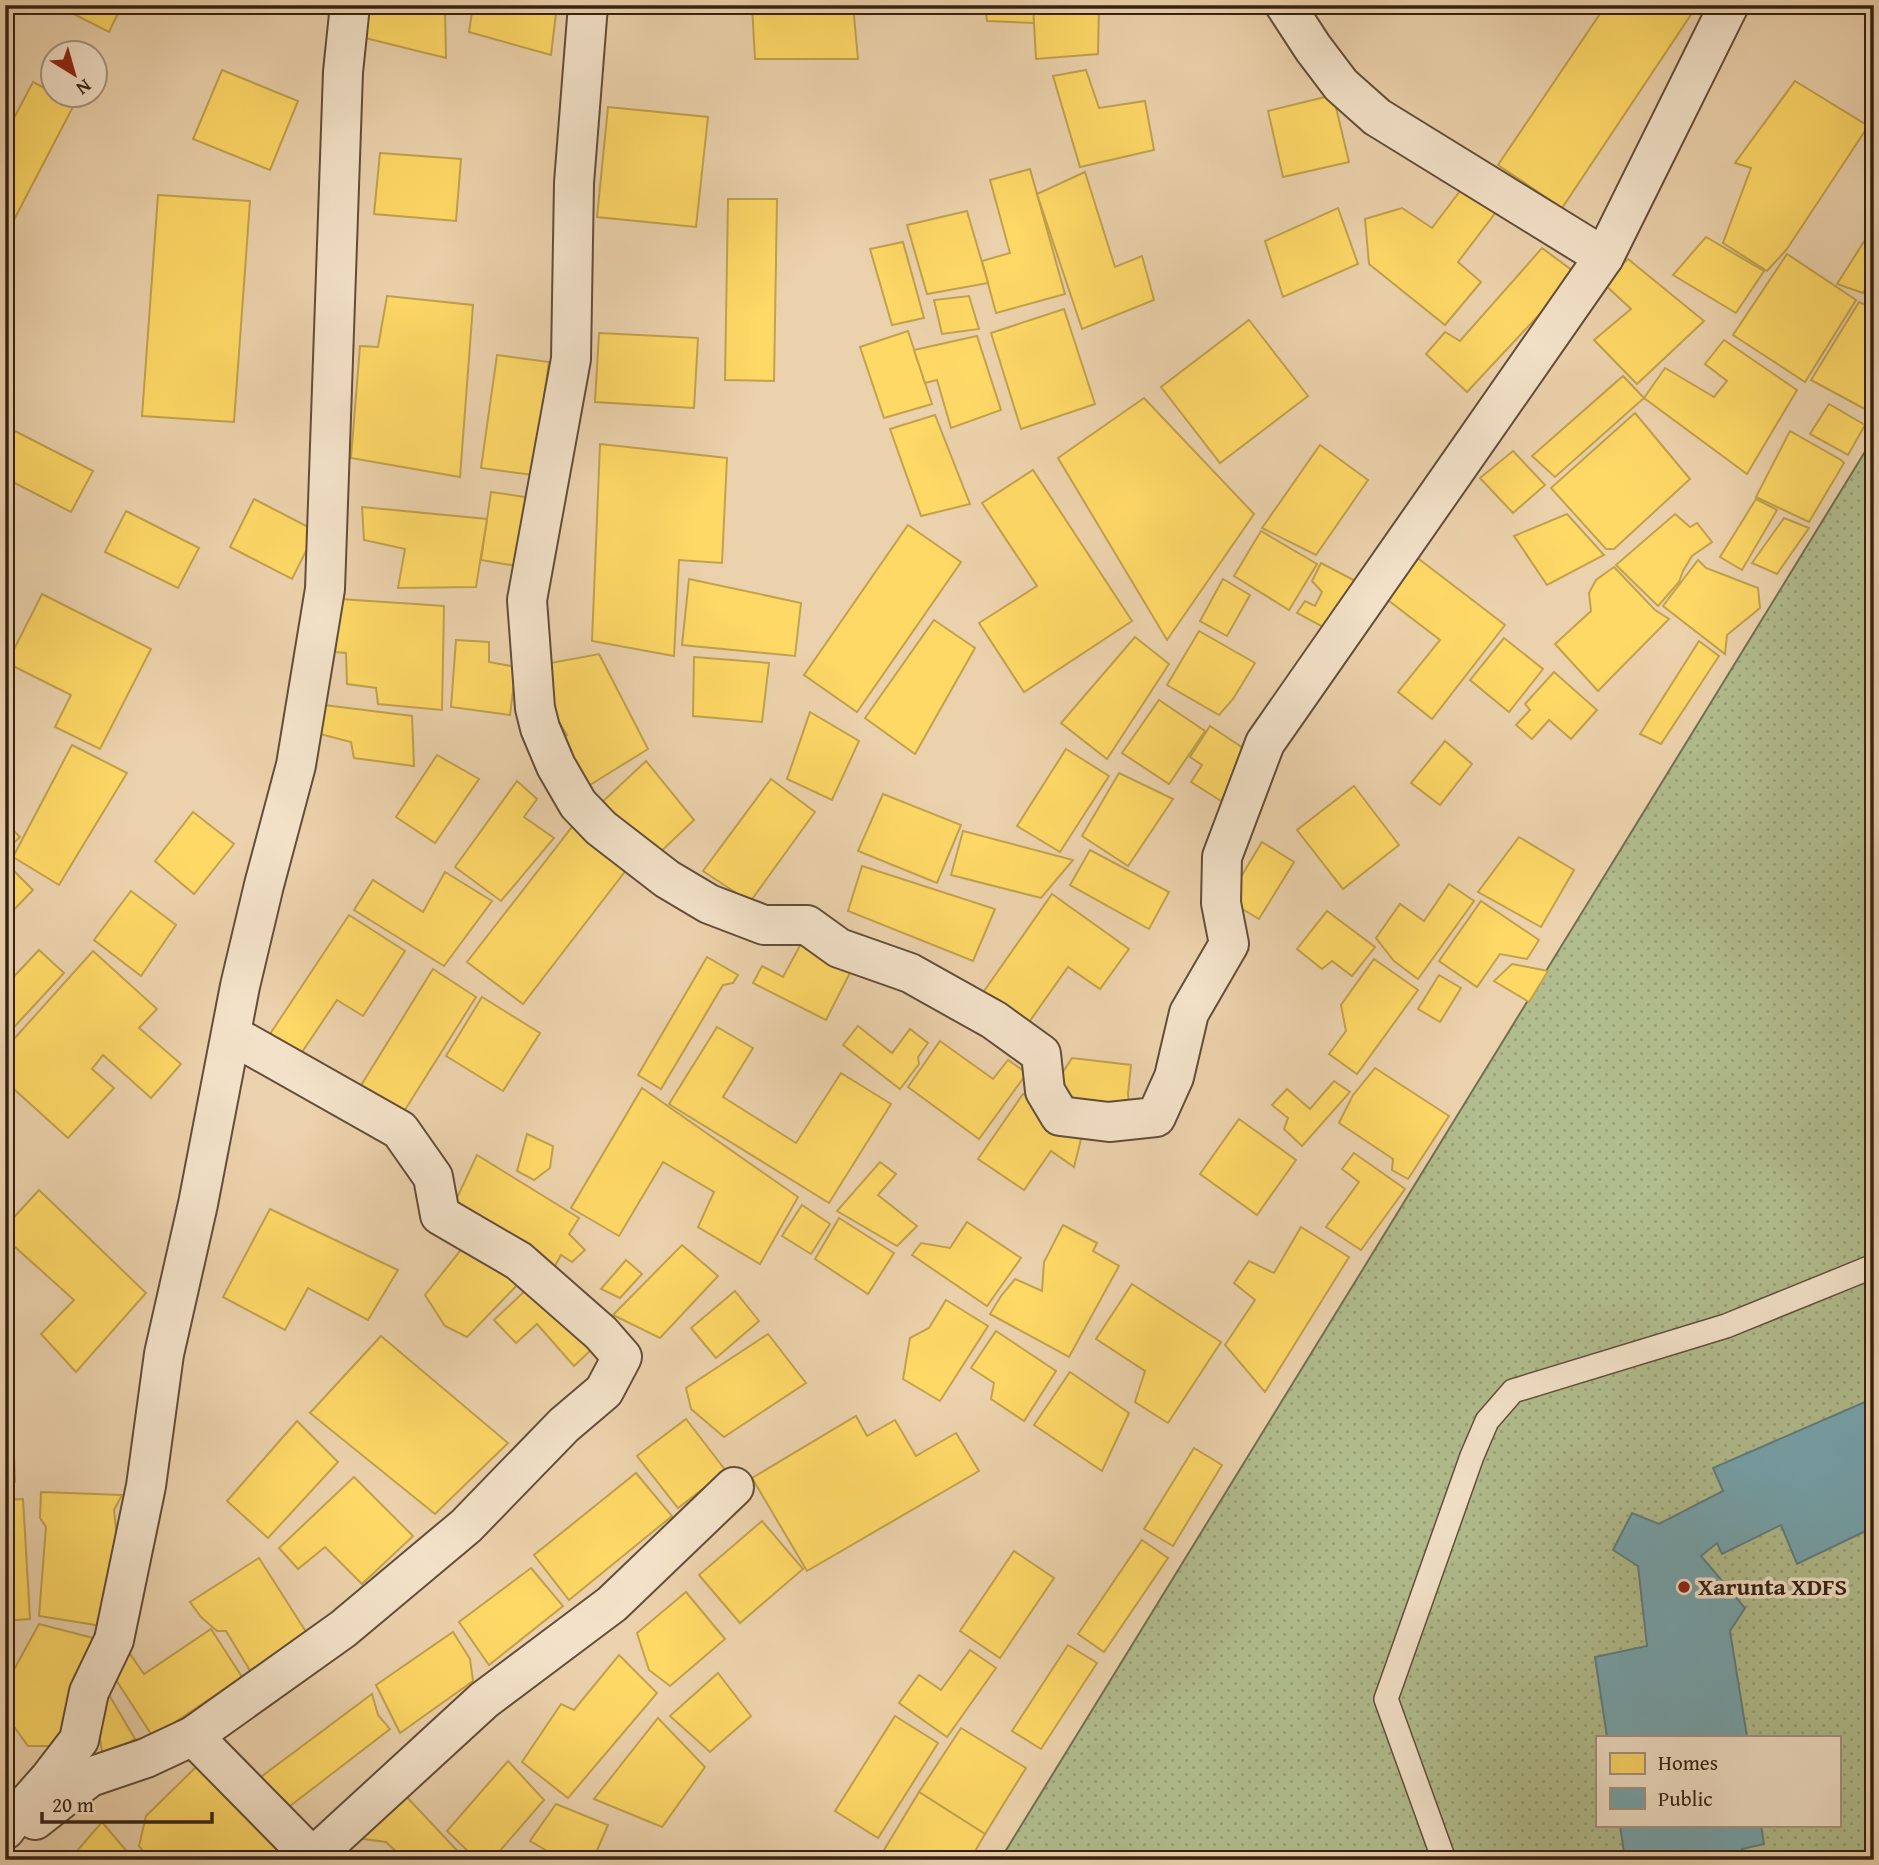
<svg xmlns="http://www.w3.org/2000/svg" width="1879" height="1865" font-family="'Gentium Book Plus',serif">
<style>
.grass{fill:url(#grass-dots);stroke:#737051;stroke-width:2;fill-rule:evenodd}
.homes{fill:#ffd966;stroke:#c2a24d;stroke-width:2}
.public{fill:#76a5af;stroke:#627e80;stroke-width:2}
.lines{fill:none;stroke-linecap:round;stroke-linejoin:round}
.lane-casing{stroke:#634e3a;stroke-width:26}
.street-casing{stroke:#634e3a;stroke-width:42}
.lane{stroke:#f3e2c9;stroke-width:23}
.street{stroke:#f3e2c9;stroke-width:38}
.poi-dot{fill:#8f2418;stroke:#f3e2c9;stroke-width:2.5}
.labels{text-anchor:middle;stroke-width:7;stroke-linejoin:round;paint-order:stroke}
.poi-label{font-size:24px;font-weight:bold;fill:#352214;stroke:#f3e2c9;text-anchor:start}
</style>
<defs>
<pattern id="grass-dots" width="8" height="8" patternUnits="userSpaceOnUse" patternTransform="scale(1.75)"><rect width="8" height="8" fill="#b1bd8e"/><path d="M2 2h.1M6 6h.1" fill="none" stroke="#99a27a" stroke-width="1.8" stroke-linecap="round"/></pattern>
</defs>
<rect width="100%" height="100%" fill="#ecd2ac"/>
<filter id="stains"><feTurbulence type="fractalNoise" baseFrequency=".00286" numOctaves="4"/><feColorMatrix values="0 0 0 0 .2 0 0 0 0 .09 0 0 0 0 .02 0 0 0 .5 -.17"/></filter>
<radialGradient id="worn" r=".72"><stop offset=".6" stop-color="#630" stop-opacity="0"/><stop offset="1" stop-color="#630" stop-opacity=".3"/></radialGradient>
<path class="grass" d="M1874 437V1860H1000ZM1597 1737H1839V1825H1597Z"/>
<g class="homes">
<polygon points="56,5 122,5 109,32"/>
<polygon points="365,5 393,5 415,11 416,5 473,5 471,14 445,8 446,58 357,36"/>
<polygon points="473,5 557,5 551,55 469,32"/>
<polygon points="752,5 853,5 858,59 755,59"/>
<polygon points="985,5 1033,5 1035,23 987,21"/>
<polygon points="1033,5 1099,5 1098,54 1036,59"/>
<polygon points="1606,5 1686,5 1694,10 1562,208 1498,165"/>
<polygon points="222,70 298,101 270,170 193,139"/>
<polygon points="1086,70 1099,108 1145,101 1154,150 1080,167 1053,76"/>
<polygon points="1795,81 1865,124 1867,128 1787,249 1767,271 1723,243 1751,168 1735,163"/>
<polygon points="33,82 52,92 52,94 57,94 75,103 5,237 5,135"/>
<polygon points="1333,95 1349,162 1283,177 1268,111"/>
<polygon points="608,107 708,117 696,227 597,217"/>
<polygon points="380,153 461,159 456,221 374,214"/>
<polygon points="1030,169 1065,294 996,313 982,261 1010,253 990,180"/>
<polygon points="1085,172 1115,267 1142,256 1154,300 1082,329 1037,194"/>
<polygon points="1460,191 1496,212 1458,262 1481,282 1445,325 1369,264 1365,219 1402,208 1432,228"/>
<polygon points="158,195 250,201 234,422 142,416"/>
<polygon points="728,199 777,199 774,381 725,380"/>
<polygon points="1338,208 1358,264 1283,297 1265,241"/>
<polygon points="967,211 988,283 927,294 907,225"/>
<polygon points="1874,226 1874,276 1863,293 1837,284"/>
<polygon points="1706,237 1764,271 1736,313 1673,275"/>
<polygon points="903,242 924,318 892,325 870,249"/>
<polygon points="1542,248 1577,274 1467,392 1426,354 1445,332 1460,341"/>
<polygon points="1787,254 1856,300 1805,382 1733,335"/>
<polygon points="1628,259 1704,321 1637,384 1594,340 1631,309 1602,282"/>
<polygon points="387,296 473,305 460,477 351,458 360,346 378,347"/>
<polygon points="969,296 979,329 942,334 934,300"/>
<polygon points="1859,302 1874,309 1874,414 1811,380"/>
<polygon points="1064,309 1095,404 1021,429 991,333"/>
<polygon points="1249,320 1308,396 1220,463 1161,387"/>
<polygon points="908,331 932,404 884,418 860,347"/>
<polygon points="599,333 698,338 694,408 595,402"/>
<polygon points="977,336 1001,410 951,428 937,380 925,383 914,350"/>
<polygon points="1724,340 1797,390 1747,474 1644,398 1665,368 1714,397 1727,381 1705,364"/>
<polygon points="497,355 549,362 533,475 481,468"/>
<polygon points="1623,376 1644,398 1555,477 1532,456"/>
<polygon points="1144,398 1254,514 1167,640 1058,458"/>
<polygon points="1829,404 1865,425 1848,455 1810,434"/>
<polygon points="1635,413 1690,479 1614,549 1606,549 1551,488"/>
<polygon points="935,415 970,504 921,516 890,429"/>
<polygon points="13,430 93,471 71,512 5,478 5,445"/>
<polygon points="1790,431 1841,460 1844,463 1809,522 1756,497"/>
<polygon points="600,444 727,458 722,563 679,560 674,656 592,641"/>
<polygon points="1320,445 1368,480 1316,555 1262,528"/>
<polygon points="1513,451 1545,485 1513,513 1480,478"/>
<polygon points="1033,470 1132,621 1024,692 979,623 1037,586 982,503"/>
<polygon points="491,492 532,498 522,567 481,560"/>
<polygon points="254,499 316,531 292,579 230,547"/>
<polygon points="1756,499 1777,510 1742,570 1720,557"/>
<polygon points="362,507 487,519 476,587 398,588 405,549 364,540"/>
<polygon points="126,511 199,548 178,588 105,552"/>
<polygon points="1567,514 1604,555 1547,585 1514,536"/>
<polygon points="1675,514 1690,527 1697,523 1712,542 1692,556 1683,571 1679,582 1658,606 1616,565"/>
<polygon points="1784,518 1809,528 1777,574 1752,563"/>
<polygon points="908,525 961,562 857,712 804,675"/>
<polygon points="1261,531 1317,564 1289,610 1234,576"/>
<polygon points="1415,556 1505,625 1432,719 1398,692 1440,640 1384,597"/>
<polygon points="1698,560 1706,568 1758,588 1760,608 1727,635 1725,654 1663,606"/>
<polygon points="1321,563 1361,584 1334,633 1297,613 1305,601 1315,606 1322,592 1312,581"/>
<polygon points="1614,567 1655,610 1669,619 1598,691 1555,644 1591,611 1589,593 1596,580"/>
<polygon points="689,579 801,603 795,656 682,645"/>
<polygon points="1223,579 1250,595 1227,636 1200,621"/>
<polygon points="42,594 151,649 100,749 55,727 71,695 7,663"/>
<polygon points="340,599 444,606 442,710 378,704 376,688 347,684 346,653 335,652"/>
<polygon points="934,620 975,648 915,754 865,718"/>
<polygon points="1199,631 1255,663 1233,699 1219,715 1167,685"/>
<polygon points="1135,637 1169,664 1107,759 1061,723"/>
<polygon points="1504,638 1543,669 1509,712 1470,680"/>
<polygon points="456,640 489,642 489,662 516,667 510,715 451,707"/>
<polygon points="1699,641 1719,656 1661,744 1640,734"/>
<polygon points="599,654 648,749 585,788 553,742 567,735 544,697 540,665"/>
<polygon points="694,657 769,663 762,722 693,716"/>
<polygon points="1554,672 1597,710 1571,739 1549,720 1532,739 1516,725 1530,710 1525,704"/>
<polygon points="1159,700 1205,731 1169,784 1122,753"/>
<polygon points="316,704 412,716 414,766 354,758 351,742 316,733"/>
<polygon points="810,712 859,741 832,800 787,779"/>
<polygon points="1210,726 1252,754 1221,801 1191,782 1202,765 1190,757"/>
<polygon points="1445,741 1472,764 1440,805 1411,783"/>
<polygon points="72,745 127,773 59,885 13,857"/>
<polygon points="1066,749 1109,776 1060,852 1017,826"/>
<polygon points="437,755 479,779 435,843 396,817"/>
<polygon points="646,761 694,820 652,860 598,806"/>
<polygon points="1119,773 1173,799 1128,866 1082,836"/>
<polygon points="771,779 815,812 750,902 703,871"/>
<polygon points="517,781 537,799 524,817 554,838 501,901 455,867"/>
<polygon points="1354,786 1399,845 1343,889 1297,830"/>
<polygon points="883,794 961,825 937,883 858,851"/>
<polygon points="193,812 234,844 194,894 155,861"/>
<polygon points="5,822 20,837 5,851"/>
<polygon points="572,827 627,869 523,1004 467,962"/>
<polygon points="963,831 1073,860 1041,898 951,875"/>
<polygon points="1519,837 1574,870 1541,927 1478,892"/>
<polygon points="1262,842 1294,862 1259,919 1227,900"/>
<polygon points="1090,850 1169,892 1149,929 1070,885"/>
<polygon points="5,862 33,890 5,919"/>
<polygon points="862,866 995,909 973,961 848,911"/>
<polygon points="445,872 492,901 444,966 354,910 373,880 423,912"/>
<polygon points="1449,884 1474,901 1418,979 1394,961 1376,938 1400,904 1424,921"/>
<polygon points="131,891 176,925 141,976 94,940"/>
<polygon points="1052,894 1129,949 1100,989 1068,967 1027,1025 982,994"/>
<polygon points="1481,901 1539,940 1527,959 1500,954 1477,987 1439,961"/>
<polygon points="1327,911 1375,947 1352,976 1332,961 1322,969 1297,949"/>
<polygon points="349,915 405,951 363,1016 337,1000 300,1055 270,1034"/>
<polygon points="802,942 853,967 826,1020 753,983 762,966 783,977"/>
<polygon points="39,950 64,973 5,1037 5,986"/>
<polygon points="93,951 157,1009 139,1028 181,1064 151,1098 103,1055 92,1069 114,1088 68,1138 5,1081 5,1049"/>
<polygon points="707,957 738,975 733,983 723,985 661,1089 638,1075"/>
<polygon points="1374,959 1418,990 1357,1074 1329,1054 1346,1031 1341,1005"/>
<polygon points="1512,964 1548,971 1529,1002 1494,981"/>
<polygon points="433,969 476,997 403,1113 360,1087"/>
<polygon points="1439,975 1461,988 1440,1022 1418,1009"/>
<polygon points="482,997 540,1033 503,1091 446,1056"/>
<polygon points="858,1026 892,1053 910,1029 928,1043 918,1057 919,1064 900,1089 843,1045"/>
<polygon points="717,1027 753,1048 723,1097 796,1143 841,1073 891,1104 829,1203 669,1104"/>
<polygon points="940,1041 993,1079 1008,1060 1027,1073 979,1139 908,1087"/>
<polygon points="1072,1058 1131,1065 1128,1094 1129,1103 1063,1112 1059,1078"/>
<polygon points="1375,1068 1449,1116 1408,1179 1392,1170 1393,1159 1339,1123 1353,1095"/>
<polygon points="1334,1081 1350,1092 1302,1146 1284,1129 1288,1118 1272,1105 1287,1089 1310,1109"/>
<polygon points="642,1088 798,1197 760,1264 698,1227 714,1192 663,1162 619,1236 571,1208"/>
<polygon points="1023,1094 1082,1135 1074,1167 1051,1151 1024,1190 978,1159"/>
<polygon points="1239,1119 1296,1160 1257,1215 1200,1174"/>
<polygon points="527,1134 553,1146 550,1168 534,1180 517,1171"/>
<polygon points="1354,1153 1405,1189 1361,1250 1326,1227 1359,1182 1342,1169"/>
<polygon points="477,1155 579,1218 569,1234 585,1250 572,1262 561,1255 550,1275 537,1268 538,1251 449,1215"/>
<polygon points="880,1162 896,1174 878,1195 917,1226 897,1246 837,1211"/>
<polygon points="39,1190 146,1293 76,1372 41,1334 74,1300 5,1238 5,1227"/>
<polygon points="802,1205 830,1224 811,1254 782,1236"/>
<polygon points="270,1209 398,1270 368,1320 308,1288 285,1330 223,1297"/>
<polygon points="839,1218 894,1253 868,1294 815,1259"/>
<polygon points="967,1222 1021,1258 987,1306 912,1255 921,1243 950,1248"/>
<polygon points="1063,1225 1097,1243 1093,1251 1119,1266 1069,1357 990,1314 1001,1296 1015,1279 1042,1291 1044,1262"/>
<polygon points="1301,1227 1349,1257 1265,1392 1225,1345 1255,1300 1234,1283 1249,1261 1274,1273"/>
<polygon points="472,1236 524,1278 467,1337 445,1326 425,1295"/>
<polygon points="682,1245 718,1276 660,1338 613,1315"/>
<polygon points="626,1260 642,1274 620,1298 601,1289"/>
<polygon points="1132,1284 1221,1342 1168,1423 1135,1402 1145,1371 1096,1339"/>
<polygon points="528,1288 591,1350 574,1366 537,1324 516,1343 494,1320"/>
<polygon points="735,1291 759,1321 716,1358 691,1328"/>
<polygon points="946,1300 988,1326 940,1401 903,1379 910,1338 929,1328"/>
<polygon points="996,1331 1056,1371 1024,1421 991,1399 994,1383 971,1368"/>
<polygon points="768,1334 806,1383 724,1437 691,1409 686,1388"/>
<polygon points="381,1336 508,1443 435,1514 310,1413"/>
<polygon points="10,1349 15,1482 5,1484 5,1350"/>
<polygon points="1070,1372 1129,1413 1102,1471 1034,1425"/>
<polygon points="856,1416 867,1436 895,1420 916,1456 956,1433 979,1471 807,1571 752,1478"/>
<polygon points="686,1419 726,1471 678,1508 637,1456"/>
<polygon points="297,1421 338,1462 268,1538 227,1501"/>
<polygon points="1194,1448 1222,1465 1173,1546 1144,1529"/>
<polygon points="636,1473 672,1516 569,1600 534,1555"/>
<polygon points="354,1477 413,1536 362,1584 325,1547 298,1569 279,1548"/>
<polygon points="41,1492 122,1495 114,1510 117,1538 102,1626 39,1616 46,1527 40,1518"/>
<polygon points="23,1499 30,1619 5,1621 5,1500"/>
<polygon points="762,1521 803,1569 740,1623 699,1575"/>
<polygon points="1142,1540 1168,1558 1104,1652 1078,1634"/>
<polygon points="1014,1551 1054,1578 1000,1658 960,1631"/>
<polygon points="259,1558 308,1635 251,1672 226,1631 217,1631 201,1617 190,1602"/>
<polygon points="531,1568 563,1606 489,1665 459,1622"/>
<polygon points="686,1592 725,1639 670,1686 649,1670 637,1633"/>
<polygon points="39,1624 93,1638 66,1704 73,1713 54,1746 28,1746 15,1728 5,1724 5,1686"/>
<polygon points="211,1629 242,1677 153,1737 109,1669 130,1654 144,1674"/>
<polygon points="453,1632 470,1659 473,1681 400,1733 376,1685"/>
<polygon points="1068,1645 1097,1663 1041,1749 1012,1731"/>
<polygon points="970,1650 996,1668 947,1737 899,1703 919,1675 941,1690"/>
<polygon points="619,1655 657,1693 568,1798 522,1762 561,1704 574,1710"/>
<polygon points="718,1673 751,1716 710,1752 670,1716"/>
<polygon points="372,1694 378,1715 390,1729 281,1813 250,1785"/>
<polygon points="109,1695 135,1739 103,1757 96,1716"/>
<polygon points="895,1716 938,1743 878,1838 835,1811"/>
<polygon points="658,1718 705,1767 662,1827 594,1799"/>
<polygon points="961,1728 1026,1768 985,1834 919,1792"/>
<polygon points="508,1761 544,1800 492,1860 477,1860 447,1831"/>
<polygon points="198,1765 295,1860 150,1860 139,1846 146,1816"/>
<polygon points="5,1782 15,1791 5,1801"/>
<polygon points="919,1792 985,1834 970,1860 878,1860"/>
<polygon points="404,1794 466,1860 405,1860 386,1842 356,1838"/>
<polygon points="556,1804 608,1825 593,1860 563,1860 530,1841"/>
<polygon points="102,1822 134,1860 69,1860"/>
</g>
<g class="public">
<polygon points="1874,1398 1874,1527 1797,1564 1781,1525 1722,1554 1717,1543 1701,1556 1745,1608 1730,1631 1747,1737 1607,1737 1595,1657 1647,1646 1638,1566 1613,1550 1632,1513 1659,1524 1723,1491 1713,1468"/>
<polygon points="1620,1825 1761,1825 1764,1844 1742,1849 1753,1860 1625,1860"/>
</g>
<g class="lines">
<g class="lane-casing">
<polyline id="lane" points="1444,1860 1386,1699 1472,1456 1487,1421 1513,1391 1726,1326 1874,1266"/>
</g>
<g class="street-casing">
<g id="street">
<polyline points="588,5 574,183 571,359 527,600 535,708 540,728 556,766 578,804 601,828 667,879 709,904 764,925 807,925 839,948 910,973 994,1020 1041,1054 1045,1091 1060,1116 1109,1122 1156,1117 1174,1077 1189,1013 1229,944 1221,903 1222,857 1265,743 1604,257 1729,5"/>
<polyline points="1285,5 1313,48 1341,85 1377,117 1604,257"/>
<polyline points="193,1736 315,1860"/>
<polyline points="35,1820 90,1777 146,1758 193,1736 343,1629 466,1526 564,1425 604,1391 622,1357 601,1333 519,1261 440,1215 433,1177 400,1130 232,1035"/>
<polyline points="5,1830 11,1822 49,1779 79,1740 89,1692 114,1640 146,1486 164,1354 198,1204 240,986 264,885 296,765 325,589 343,72 350,5"/>
<polyline points="312,1858 484,1700 612,1604 734,1487"/>
</g>
</g>
<use href="#lane" class="lane"/>
<use href="#street" class="street"/>
</g>
<circle class="poi-dot" cx="1684" cy="1587" r="7"/>
<g class="labels">
<g class="poi-label">
<text x="1698" y="1595">Xarunta XDFS</text>
</g>
</g>
<rect width="1879" height="1865" fill="none" stroke="#ecd2ac" stroke-width="28"/>
<rect x="7" y="7" width="1865" height="1851" fill="none" stroke="#352214" stroke-width="3.5"/>
<rect x="14" y="14" width="1851" height="1837" fill="none" stroke="#352214" stroke-width="2"/>
<rect x="1596" y="1736" width="245" height="91" fill="#f3e2c9" stroke="#a79581" stroke-width="2"/>
<rect x="1610" y="1753" width="35" height="21" fill="#ffd966" stroke="#a79581" stroke-width="2"/>
<text x="1658" y="1770" font-size="21" fill="#352214">Homes</text>
<rect x="1610" y="1788" width="35" height="21" fill="#76a5af" stroke="#a79581" stroke-width="2"/>
<text x="1658" y="1806" font-size="21" fill="#352214">Public</text>
<g transform="translate(74 74) rotate(143)"><circle r="33" fill="#f3e2c9" stroke="#a79581" stroke-width="2"/>
<path d="M0-5L12 26L0 18L-12 26Z" fill="#8f2418"/>
<text y="-10" font-size="19" font-weight="bold" text-anchor="middle" fill="#352214">N</text>
</g>
<path d="M42 1812v10h170v-10" fill="none" stroke="#352214" stroke-width="3.5"/>
<text x="52" y="1812" font-size="21" fill="#352214" stroke="#f3e2c9" stroke-width="5" paint-order="stroke">20 m</text>
<rect width="100%" height="100%" filter="url(#stains)"/>
<rect width="100%" height="100%" fill="url(#worn)"/>
</svg>
